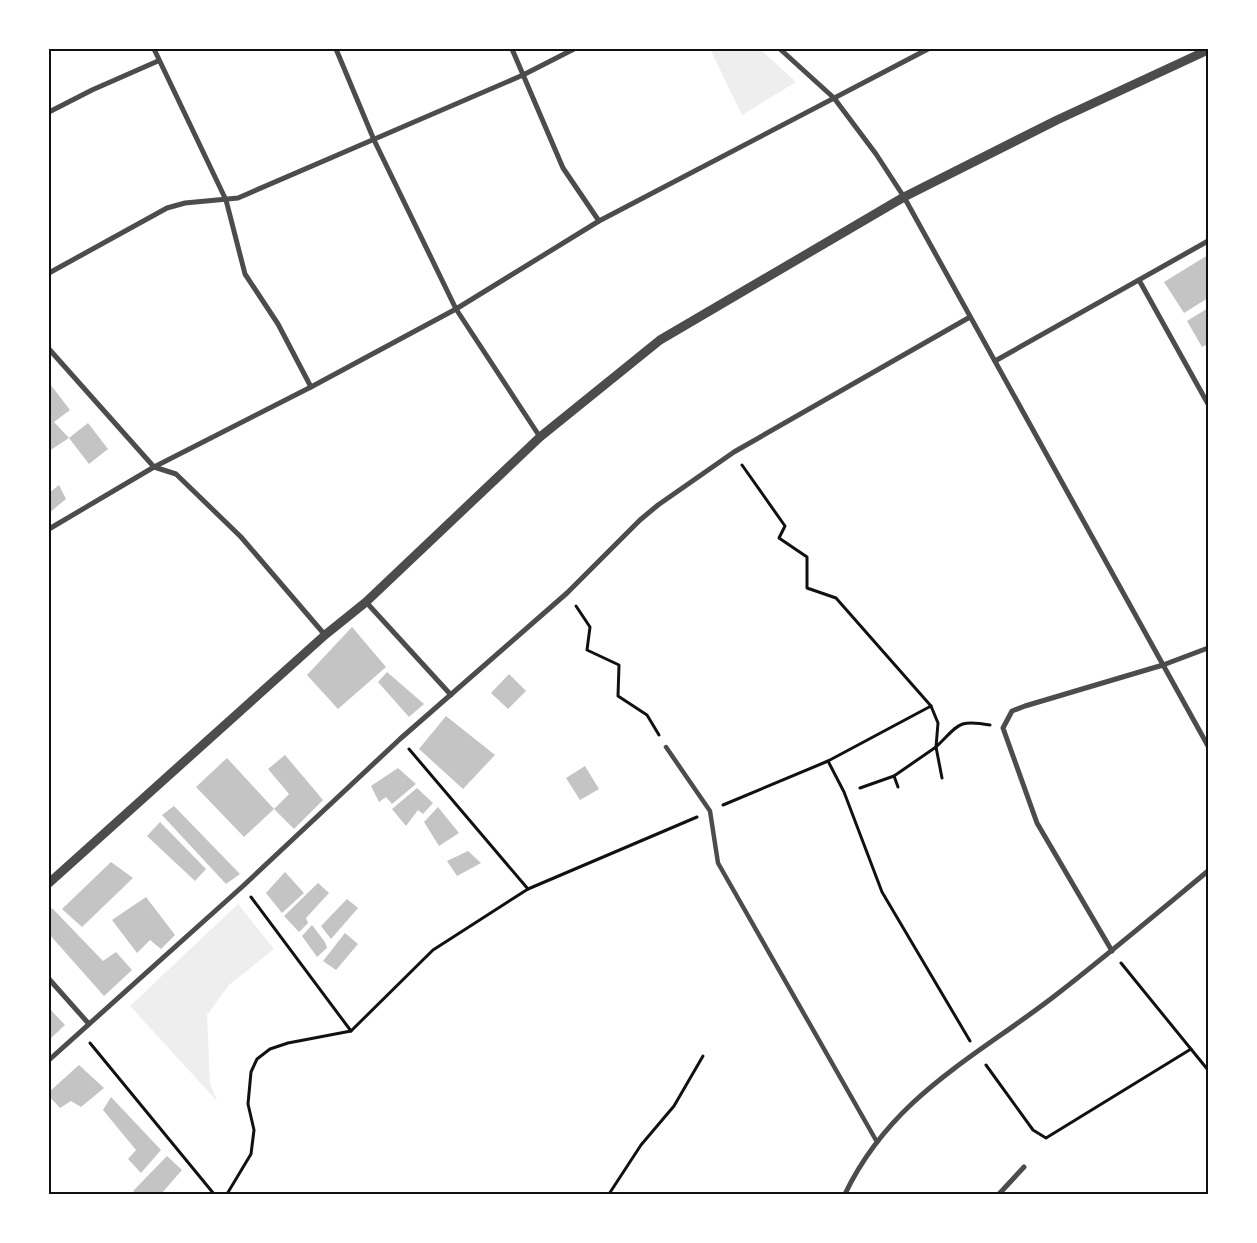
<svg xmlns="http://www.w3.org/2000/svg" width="1257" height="1243" font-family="Barlow,sans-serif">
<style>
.green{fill:#eee}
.building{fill:#c4c4c4}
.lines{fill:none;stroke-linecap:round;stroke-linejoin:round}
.path{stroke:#111;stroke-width:3}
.pedestrian{stroke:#4c4c4c;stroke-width:4.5}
.minor{stroke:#4c4c4c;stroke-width:5}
.tertiary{stroke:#4c4c4c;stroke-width:9}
.neatline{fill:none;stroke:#111;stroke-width:2}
</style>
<rect width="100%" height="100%" fill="#fff"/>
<g class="green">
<polygon points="710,49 760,49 796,82 742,115"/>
<polygon points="238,904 274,949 229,985 207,1015 210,1084 217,1101 130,1006"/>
</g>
<g class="building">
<polygon points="1208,255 1208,298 1184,313 1164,282"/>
<polygon points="1208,308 1208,344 1202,347 1187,321"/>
<polygon points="50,384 70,410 54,422 69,438 49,451"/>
<polygon points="88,423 108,449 89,464 69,438"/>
<polygon points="59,485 66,499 49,513 49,493"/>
<polygon points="352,627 386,667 338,709 307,675"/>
<polygon points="387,672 424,704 409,717 378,682"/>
<polygon points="509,674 526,691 508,709 491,693"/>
<polygon points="446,716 495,755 463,789 419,749"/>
<polygon points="285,755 323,800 294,829 274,809 289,794 268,769"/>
<polygon points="227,758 274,809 244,837 196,787"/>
<polygon points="585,766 599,789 580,800 566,778"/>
<polygon points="398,768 416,784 392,804 386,797 379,802 371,786"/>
<polygon points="417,788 433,803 423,814 418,810 406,826 392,809"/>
<polygon points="174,806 240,874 226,884 162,815"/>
<polygon points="438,807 459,833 439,846 424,822"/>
<polygon points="160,822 206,869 195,881 147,836"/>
<polygon points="468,851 481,863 457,876 447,861"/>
<polygon points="111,862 133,878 82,927 62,909"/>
<polygon points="285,872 304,893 282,913 266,893"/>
<polygon points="318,883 329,893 306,918 308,923 299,932 284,916"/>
<polygon points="146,897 175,935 161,949 150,940 137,953 112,920"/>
<polygon points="347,899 358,908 331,939 321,926"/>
<polygon points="52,908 103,961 116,952 132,970 104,996 49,934 49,911"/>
<polygon points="312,925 325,942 327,948 317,957 302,936"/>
<polygon points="345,933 358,944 336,970 323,961"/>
<polygon points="49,1008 65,1025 49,1040"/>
<polygon points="79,1065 104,1088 81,1107 71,1101 60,1108 49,1096 49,1092"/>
<polygon points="111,1097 161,1150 141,1173 128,1159 136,1150 103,1110"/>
<polygon points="167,1156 182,1170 161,1194 137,1194 133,1191"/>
</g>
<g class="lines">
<g class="path">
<polyline points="742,465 785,526 779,538 807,557 807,588 836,598 931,706"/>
<polyline points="576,606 590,627 587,650 619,665 618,696 647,715 659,735"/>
<polyline points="409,749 528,889"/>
<polyline points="828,761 844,792 882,892 970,1041"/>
<polyline points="894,776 898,787"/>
<polyline points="860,788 894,776 936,747 942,778"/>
<path d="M723 805 828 761 931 706 938 723 936 747C959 725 957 719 990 725"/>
<polyline points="251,897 351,1031"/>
<polyline points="1121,963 1208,1070"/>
<polyline points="90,1043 214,1194"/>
<polyline points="986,1065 1033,1130 1046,1138 1191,1049"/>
<polyline points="227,1194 251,1154 254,1130 248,1104 251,1072 257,1059 270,1049 288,1043 351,1031 433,950 528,889 697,817"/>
<polyline points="609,1194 641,1145 674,1106 703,1056"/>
</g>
<polyline class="pedestrian" points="666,747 710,811 718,863 877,1142"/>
<g class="minor">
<polyline points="154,49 226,200 245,274 278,324 311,387"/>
<polyline points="336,49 374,140 456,309 540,437"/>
<polyline points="512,49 563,168 599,221"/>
<polyline points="780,49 834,98 876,154 904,197 1208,746"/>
<polyline points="49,112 92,90 158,61"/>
<polyline points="49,273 167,208 185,203 238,198 523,75 574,49"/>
<polyline points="1139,280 1208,404"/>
<polyline points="49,349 154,467 176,474 241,537 325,635"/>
<polyline points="995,361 1208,241"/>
<polyline points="49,529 154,467 311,387 456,309 599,221 928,49"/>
<polyline points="366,602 451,695"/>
<polyline points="1112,951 1037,823 1003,728 1012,711 1025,706 1163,665 1208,648"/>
<polyline points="49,979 89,1024"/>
<polyline points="49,1060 243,886 400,739 567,593 640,520 658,505 734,452 970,317"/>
<path d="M845 1194C891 1098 972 1059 1052 998 1105 957 1156 914 1208 871"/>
<polyline points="999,1194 1024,1167"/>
</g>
<polyline class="tertiary" points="49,883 325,635 366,602 540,437 660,340 904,197 1057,120 1208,50"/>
</g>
<rect width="1257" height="1243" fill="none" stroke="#ffffff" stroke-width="100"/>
<rect x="50" y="50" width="1157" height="1143" class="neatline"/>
</svg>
